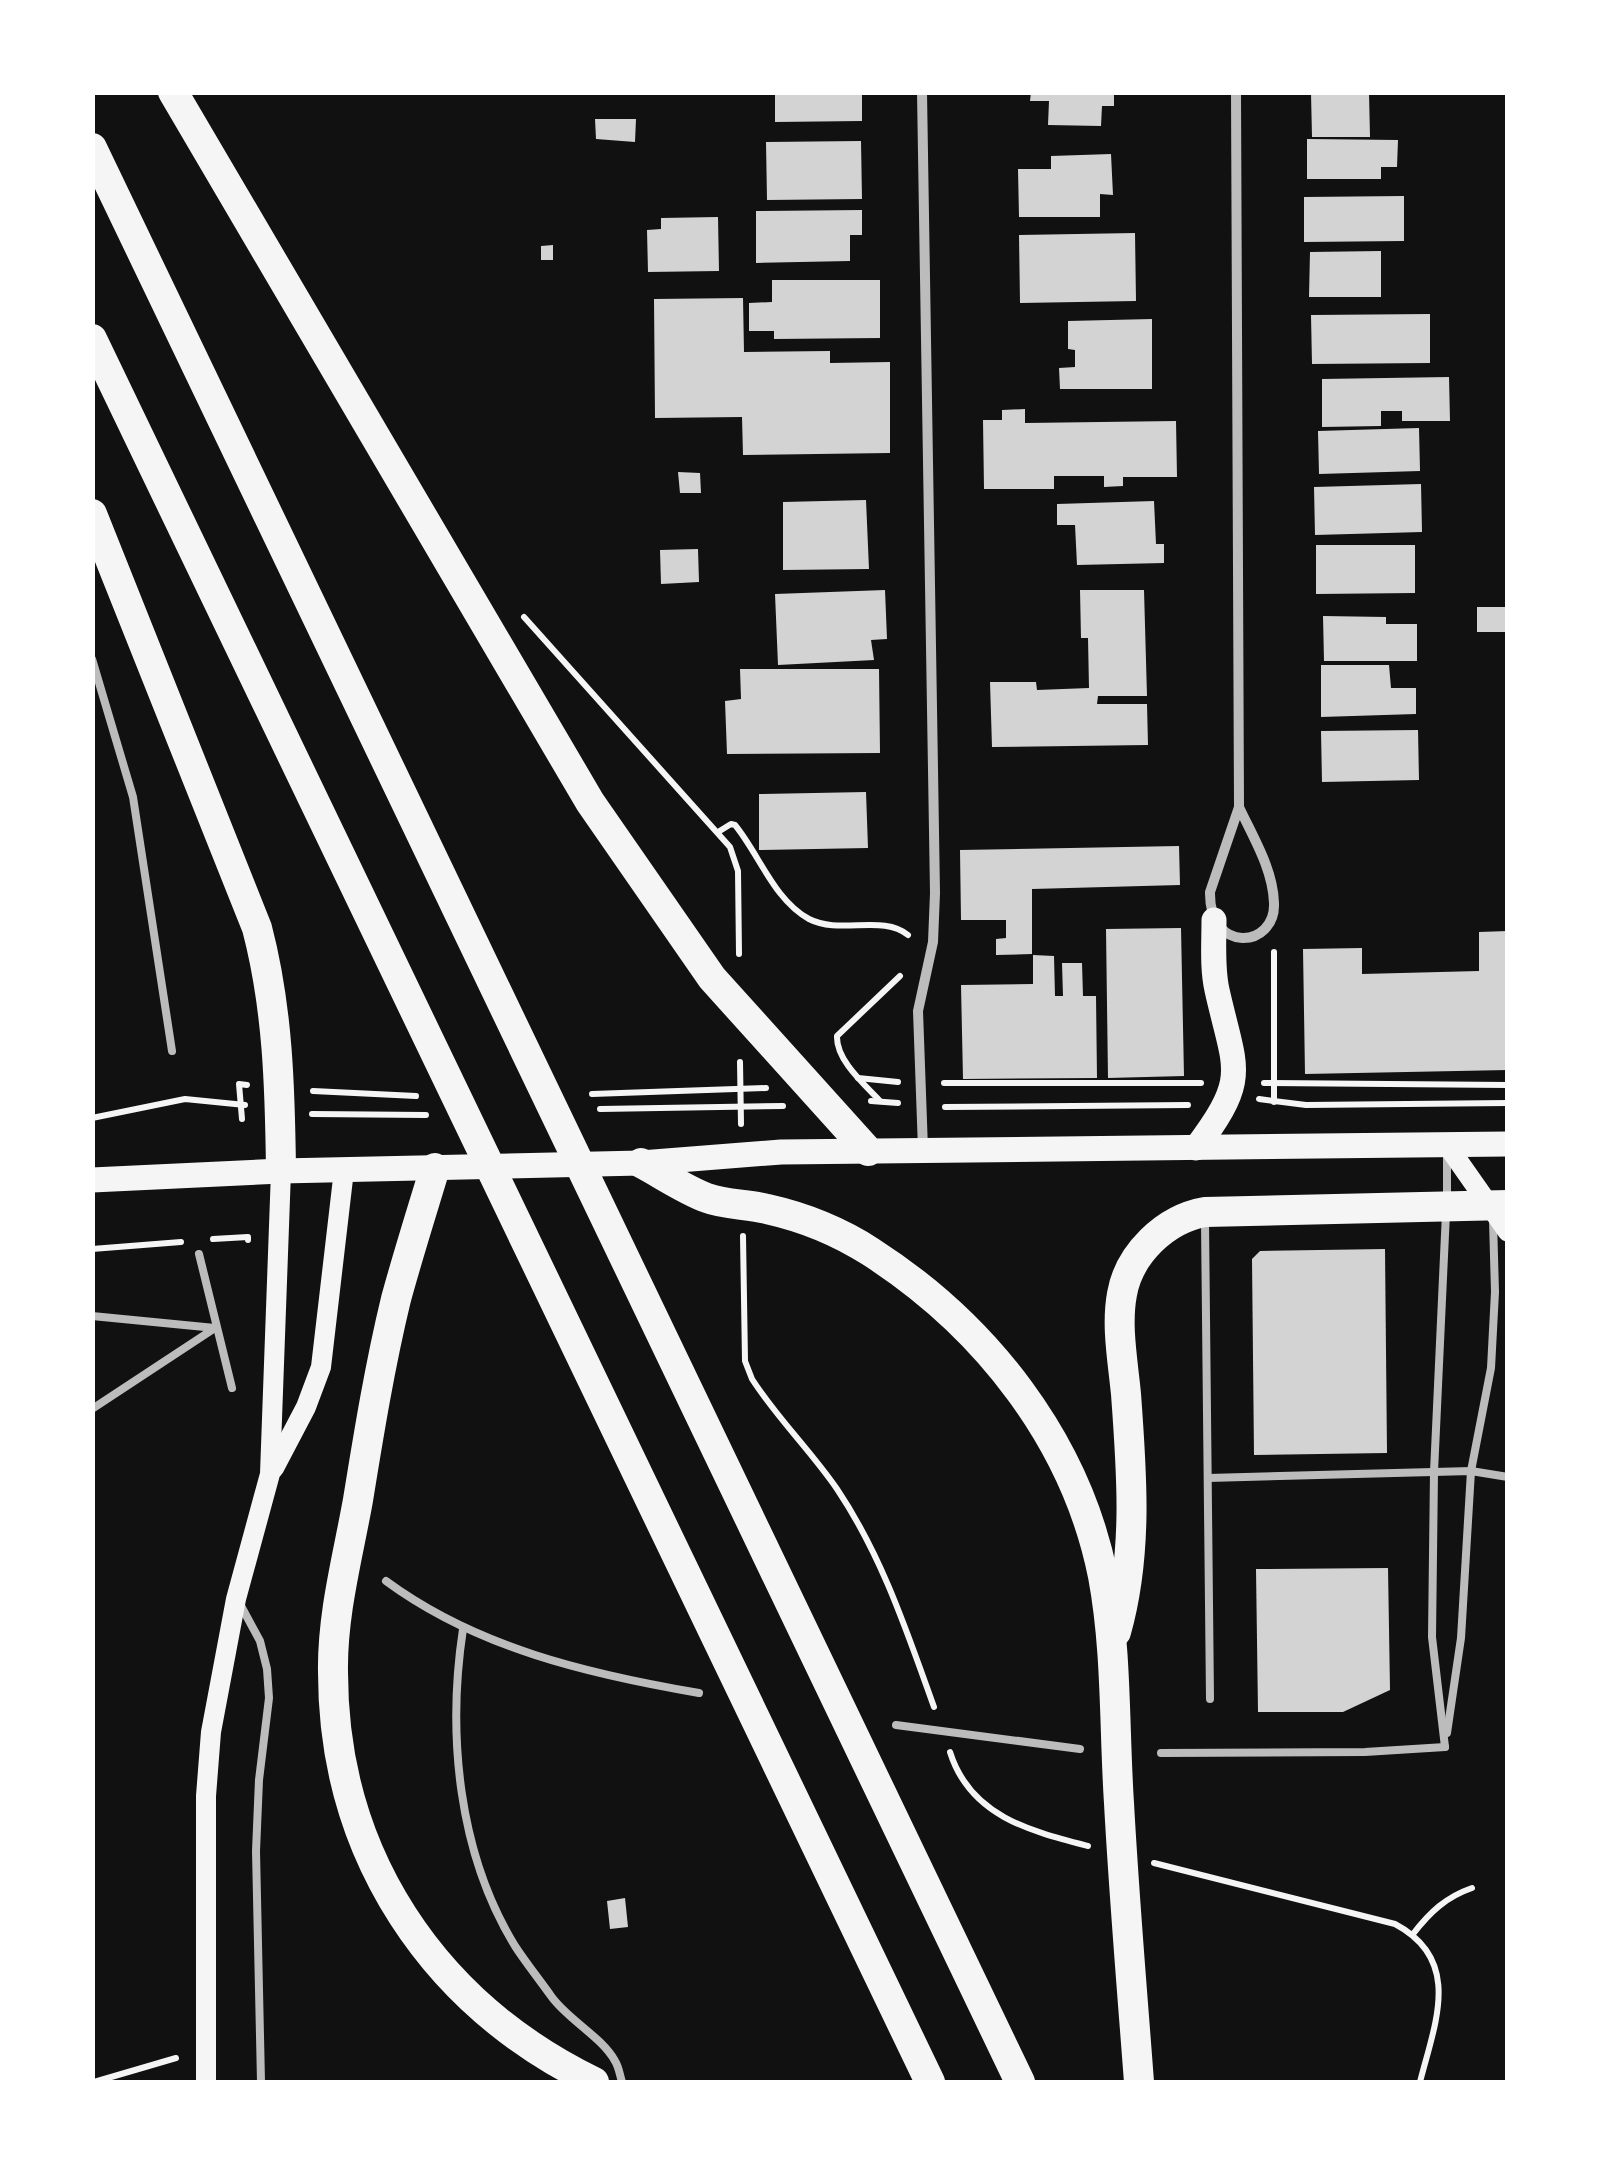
<svg xmlns="http://www.w3.org/2000/svg" width="1600" height="2175" font-family="Rubik,sans-serif">
<style>
.building{fill:#d3d3d3}
.lines{fill:none;stroke-linecap:round;stroke-linejoin:round}
.path{stroke:#f5f5f5;stroke-width:6}
.service{stroke:#bcbcbc;stroke-width:8}
.minor{stroke:#bcbcbc;stroke-width:10}
.secondary{stroke:#f5f5f5;stroke-width:20}
.primary{stroke:#f5f5f5;stroke-width:25}
.motorway{stroke:#f5f5f5;stroke-width:30}
</style>
<rect width="100%" height="100%" fill="#111"/>
<g class="building">
<polygon points="775,92 862,92 862,121 775,122"/>
<polygon points="1031,92 1114,92 1114,106 1102,106 1101,126 1048,125 1049,101 1030,101"/>
<polygon points="1311,93 1369,93 1370,137 1312,137"/>
<polygon points="595,119 636,119 635,142 596,139"/>
<polygon points="1307,139 1398,140 1397,167 1381,167 1381,179 1307,179"/>
<polygon points="861,141 862,199 767,200 766,142"/>
<polygon points="1111,154 1113,195 1100,194 1100,217 1019,217 1018,169 1051,169 1051,156"/>
<polygon points="1404,196 1404,241 1304,242 1304,197"/>
<polygon points="862,210 862,235 850,235 850,261 756,263 756,211"/>
<polygon points="718,217 719,271 648,272 647,230 661,229 661,218"/>
<polygon points="1135,233 1136,301 1020,303 1019,235"/>
<polygon points="553,245 553,260 541,260 541,246"/>
<polygon points="1381,251 1381,297 1309,297 1310,252"/>
<polygon points="772,280 880,280 880,338 774,339 774,331 749,331 749,303 772,302"/>
<polygon points="743,298 744,352 830,351 830,363 890,362 890,453 743,455 742,417 655,418 654,299"/>
<polygon points="1430,314 1430,363 1312,364 1311,315"/>
<polygon points="1152,319 1152,389 1060,389 1059,368 1075,367 1075,350 1068,349 1068,321"/>
<polygon points="1449,377 1450,421 1402,421 1402,411 1381,411 1381,426 1322,427 1322,379"/>
<polygon points="1025,409 1025,423 1176,421 1177,477 1123,477 1123,486 1104,487 1104,476 1054,476 1054,489 984,489 983,420 1002,420 1002,410"/>
<polygon points="1419,428 1420,471 1319,474 1318,431"/>
<polygon points="678,472 700,473 701,493 680,493"/>
<polygon points="1421,484 1422,532 1315,535 1314,487"/>
<polygon points="866,500 869,569 783,570 783,502"/>
<polygon points="1154,501 1156,544 1164,544 1164,563 1077,565 1075,525 1057,525 1057,504"/>
<polygon points="1316,545 1415,545 1415,593 1316,594"/>
<polygon points="698,549 699,582 661,584 660,550"/>
<polygon points="885,590 887,639 871,640 874,660 778,665 775,594"/>
<polygon points="1080,590 1144,590 1147,696 1098,696 1097,704 1147,704 1148,745 992,747 990,682 1036,682 1037,690 1089,688 1088,638 1081,638"/>
<rect x="1477" y="607" width="31" height="25"/>
<polygon points="1323,616 1386,617 1386,624 1417,624 1417,661 1324,661"/>
<polygon points="1321,665 1389,665 1391,688 1416,688 1416,714 1321,717"/>
<polygon points="740,669 879,669 880,753 727,754 725,701 741,699"/>
<polygon points="1418,730 1419,780 1322,782 1321,731"/>
<polygon points="866,792 868,848 759,850 759,794"/>
<polygon points="1179,846 1180,885 1032,889 1032,954 996,955 996,939 1006,938 1006,920 961,920 960,850"/>
<polygon points="1181,928 1184,1076 1108,1078 1106,929"/>
<polygon points="1508,931 1508,1070 1305,1074 1303,949 1362,948 1362,974 1479,971 1479,932"/>
<polygon points="1033,955 1054,956 1055,996 1063,996 1062,963 1082,963 1083,996 1096,996 1097,1078 963,1079 961,985 1033,984"/>
<polygon points="1385,1249 1387,1453 1254,1455 1252,1259 1260,1251"/>
<polygon points="1388,1568 1390,1690 1343,1712 1258,1712 1256,1569"/>
<polygon points="625,1898 628,1927 610,1929 607,1901"/>
</g>
<g class="lines">
<g class="path">
<polyline points="524,617 730,847 738,871 739,954"/>
<path d="M718 832 731 824 735 825C759 854 774 900 809 919 840 935 883 914 908 935"/>
<polyline points="740,1062 741,1124"/>
<polyline points="858,1078 898,1082"/>
<polyline points="944,1083 1201,1083"/>
<polyline points="1264,1083 1508,1085"/>
<polyline points="313,1091 416,1096"/>
<polyline points="592,1094 766,1088"/>
<polyline points="1259,1099 1306,1105 1508,1103"/>
<polyline points="871,1101 898,1103"/>
<path d="M880 1101C864 1084 836 1060 837 1036L900 976"/>
<polyline points="1274,1102 1274,952"/>
<polyline points="945,1107 1188,1105"/>
<polyline points="600,1109 783,1106"/>
<polyline points="312,1114 426,1115"/>
<polyline points="92,1118 185,1099 245,1105"/>
<polyline points="242,1119 239,1084 247,1085"/>
<path d="M743 1236 745 1361 752 1379C777 1418 811 1451 837 1489 882 1556 907 1632 934 1707"/>
<polyline points="213,1239 248,1237 248,1240"/>
<polyline points="92,1249 181,1242"/>
<path d="M950 1752C970 1816 1030 1831 1088 1846"/>
<path d="M1154 1863 1395 1924C1463 1960 1435 2023 1420 2082"/>
<path d="M1413 1934C1430 1912 1446 1897 1472 1888"/>
<polyline points="94,2082 176,2058"/>
</g>
<g class="service">
<polyline points="92,659 133,797 172,1051"/>
<polyline points="1447,1199 1447,1153"/>
<polyline points="1205,1222 1210,1699"/>
<polyline points="199,1254 232,1388"/>
<polyline points="92,1316 215,1328"/>
<polyline points="92,1409 215,1328"/>
<polyline points="1208,1478 1471,1471 1508,1477"/>
<path d="M386 1581C477 1648 588 1674 699 1693"/>
<polyline points="240,1604 260,1641 267,1669 269,1698 259,1780 256,1851 261,2082"/>
<path d="M463 1629C447 1734 458 1853 515 1946 526 1963 539 1979 551 1996 567 2019 602 2037 615 2061 619 2067 620 2076 622 2082"/>
<polyline points="896,1725 1080,1749"/>
<polyline points="1447,1733 1461,1638 1471,1471 1491,1368 1495,1292 1493,1220"/>
<polyline points="1445,1747 1432,1637 1434,1472 1446,1213"/>
<polyline points="1161,1753 1365,1752 1445,1747"/>
</g>
<g class="minor">
<polyline points="922,92 935,893 933,942 918,1011 923,1149"/>
<path d="M1236 92 1239 807 1210 892C1209 955 1276 948 1274 903 1273 869 1253 837 1239 807"/>
</g>
<g class="secondary">
<polyline points="1447,1145 1508,1232"/>
<polyline points="274,1468 306,1407 321,1367 344,1170"/>
<polyline points="206,2082 206,1796 211,1732 236,1599 270,1474 281,1171"/>
</g>
<g class="primary">
<path d="M1196 1148C1250 1076 1235 1071 1217 990 1212 968 1214 943 1214 920"/>
<polyline points="92,1180 281,1171 641,1163 781,1152 1508,1144"/>
</g>
<g class="motorway">
<polyline points="173,92 590,802 712,978 868,1151"/>
<polyline points="92,148 1020,2082"/>
<polyline points="92,339 930,2082"/>
<path d="M92 514 257 928C278 1008 280 1088 281 1171"/>
<path d="M641 1163C662 1174 685 1190 707 1198 725 1205 748 1204 767 1209 803 1217 840 1232 871 1252 986 1326 1076 1441 1103 1576 1117 1651 1114 1727 1119 1803 1124 1896 1132 1989 1139 2082"/>
<path d="M435 1168C422 1211 408 1255 396 1299 380 1365 369 1432 358 1500 348 1556 332 1614 333 1672 333 1854 432 2003 594 2082"/>
<path d="M1116 1632C1138 1554 1132 1474 1126 1394 1123 1362 1116 1326 1122 1294 1129 1254 1165 1219 1205 1212L1508 1205"/>
</g>
</g>
<rect width="1600" height="2175" fill="none" stroke="#ffffff" stroke-width="190"/>
</svg>
